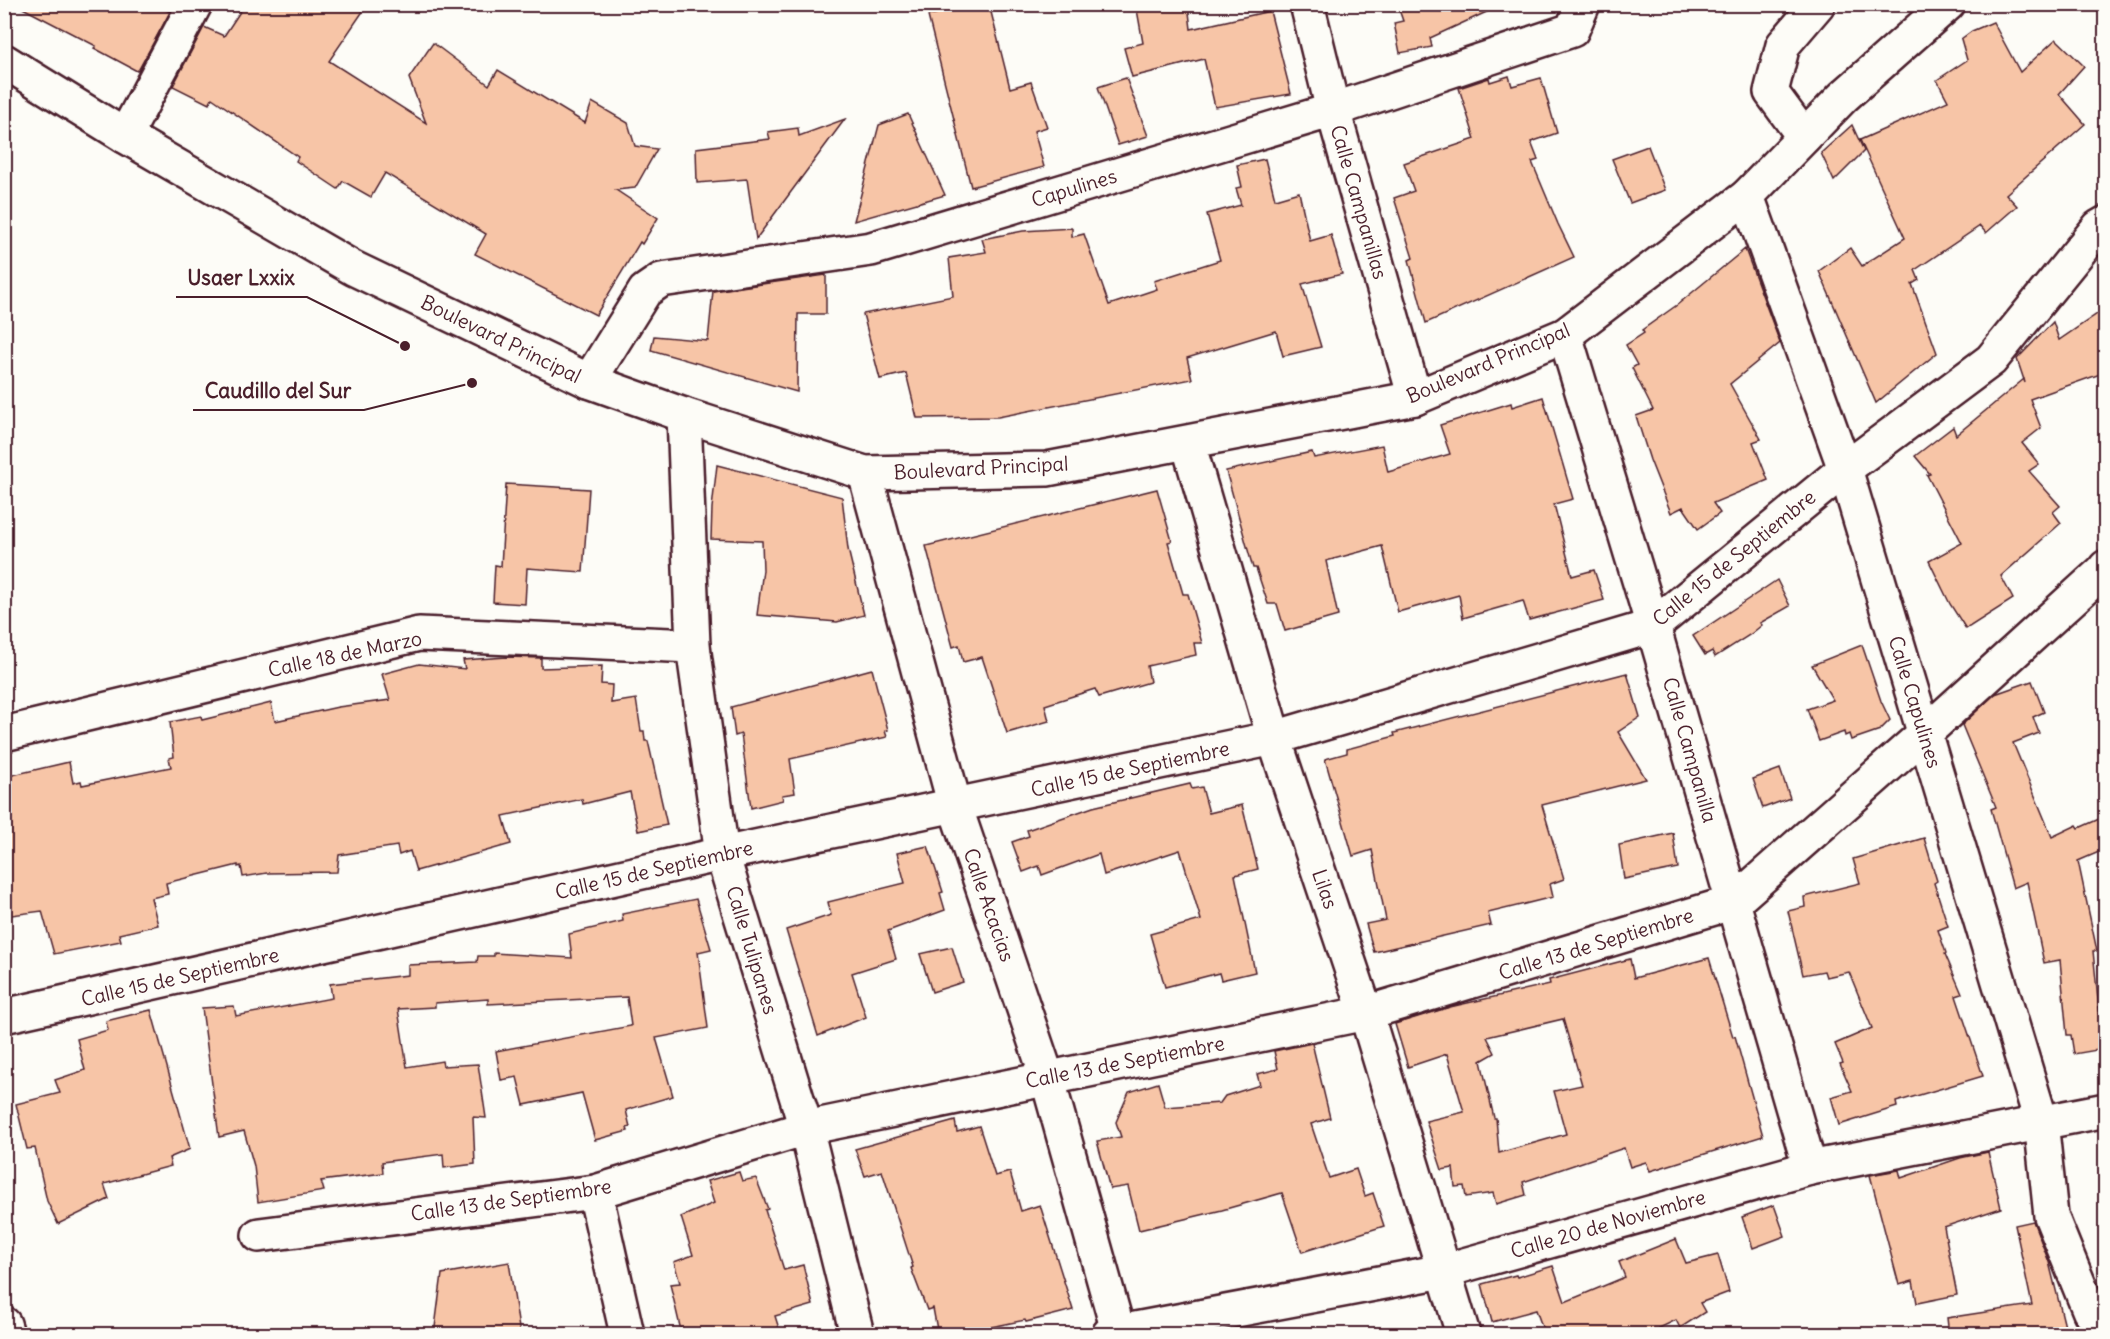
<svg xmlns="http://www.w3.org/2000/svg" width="2110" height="1339" font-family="Delius,sans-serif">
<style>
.building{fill:#f7c5a7;stroke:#4a1f2b;stroke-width:1.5;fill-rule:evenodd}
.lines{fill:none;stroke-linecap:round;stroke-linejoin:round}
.minor-casing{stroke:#4a1f2b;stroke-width:38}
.minor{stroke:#fdfcf7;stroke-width:33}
.labels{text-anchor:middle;stroke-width:6;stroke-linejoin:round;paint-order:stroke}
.street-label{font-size:20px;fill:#4a1f2b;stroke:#fdfcf7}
.leader{fill:none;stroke:#4a1f2b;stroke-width:2}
.callout-dot{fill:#4a1f2b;stroke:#fdfcf7;stroke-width:2}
.callout-label{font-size:21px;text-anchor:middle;font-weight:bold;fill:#4a1f2b;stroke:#fdfcf7;stroke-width:6;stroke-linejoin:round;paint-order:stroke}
</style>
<rect width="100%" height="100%" fill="#fdfcf7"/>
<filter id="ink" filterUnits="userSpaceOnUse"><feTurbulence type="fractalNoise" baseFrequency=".0167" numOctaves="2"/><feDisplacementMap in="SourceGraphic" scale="12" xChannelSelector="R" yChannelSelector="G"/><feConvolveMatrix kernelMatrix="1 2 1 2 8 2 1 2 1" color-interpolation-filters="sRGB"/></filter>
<g filter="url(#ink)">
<g class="building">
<polygon points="15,4 154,4 170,12 139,69 137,71 94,48 96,46"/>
<polygon points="245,4 368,4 329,61 426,123 409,78 433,43 489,85 498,70 585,123 592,102 628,123 635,146 657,149 635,188 616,190 658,218 642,244 640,242 596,315 475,254 486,234 385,173 371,197 343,181 338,189 296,161 298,157 212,98 209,104 173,86 204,27 224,36"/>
<polygon points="951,4 989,4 1010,88 1031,82 1047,127 1034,131 1044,167 971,187 928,16 952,9"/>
<polygon points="1136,4 1188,4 1191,29 1270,11 1291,94 1215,107 1204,59 1132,77 1124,48 1143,43"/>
<polygon points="1397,4 1504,4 1430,38 1432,47 1400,53 1394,23 1403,21"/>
<polygon points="1993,22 2020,72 2056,39 2084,66 2059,94 2085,124 2006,194 2017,206 1986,233 1980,226 1915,270 1919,280 1912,284 1937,353 1876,403 1819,271 1850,248 1862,266 1905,238 1860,140 1948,101 1937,80 1967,60 1961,39 1972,31"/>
<polygon points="1509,76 1512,86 1541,78 1557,133 1531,142 1538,160 1532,162 1558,224 1574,257 1426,323 1409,260 1413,258 1394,198 1414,191 1404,163 1475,139 1459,88 1489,78 1490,82"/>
<polygon points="1126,78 1148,136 1118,145 1098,87"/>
<polygon points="908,114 945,195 854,221 879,125"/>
<polygon points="845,119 756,239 747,179 697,183 696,148 770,139 768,132 798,128 799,136"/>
<polygon points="1852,125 1864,151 1834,181 1821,153"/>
<polygon points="1648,146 1665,190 1630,203 1612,159"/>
<polygon points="1265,159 1275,199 1299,192 1310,241 1331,235 1342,274 1302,284 1321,347 1283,356 1276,331 1187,358 1192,379 998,417 917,418 906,373 880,379 863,314 953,296 949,258 986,252 982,239 1023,231 1072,228 1072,237 1084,234 1109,305 1157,289 1154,281 1220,260 1207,214 1241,205 1236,188 1242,187 1237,165"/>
<polygon points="1745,249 1780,343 1730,384 1761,439 1753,442 1768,480 1713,503 1720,513 1698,529 1683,507 1671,513 1650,460 1636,416 1653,410 1632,368 1637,365 1626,345 1644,333 1642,330 1677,305"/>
<polygon points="826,275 826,314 798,314 797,392 651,350 654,336 708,341 713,291"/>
<polygon points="2106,308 2106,372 2030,399 2041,428 2022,443 2039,464 2029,471 2060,506 2053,512 2061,523 2001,576 2013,599 1966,629 1950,604 1929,561 1962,543 1927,475 1930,474 1915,456 1953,427 1956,435 2024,379 2025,383 2017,359 2053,322 2059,340"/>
<polygon points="1543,397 1573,499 1554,504 1572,576 1594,570 1604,600 1529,620 1523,601 1463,618 1459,595 1398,612 1382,546 1326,561 1338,616 1285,631 1277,604 1268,604 1256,568 1253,568 1226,471 1312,452 1314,458 1382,445 1388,472 1450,454 1440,425 1511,403 1512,407"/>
<polygon points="717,465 842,497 848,549 864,615 837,622 757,615 763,570 762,541 711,539 712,508"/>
<polygon points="506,484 589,489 583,572 527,568 525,604 493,602 495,565 501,566"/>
<polygon points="1157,489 1172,541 1168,542 1183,594 1188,594 1202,643 1194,643 1196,655 1147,666 1150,682 1099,697 1095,689 1045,705 1049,721 1007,733 982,657 963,662 959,645 953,647 926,546"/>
<polygon points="1777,580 1790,606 1760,623 1762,625 1751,634 1715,657 1712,651 1705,655 1693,636"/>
<polygon points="1862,645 1881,701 1890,720 1880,730 1851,740 1849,734 1845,736 1844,732 1819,741 1807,709 1833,700 1812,665"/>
<polygon points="507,657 541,658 541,668 602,666 601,684 612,685 611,703 636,699 641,731 644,731 645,741 648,741 667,825 638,831 630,792 583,804 582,799 503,816 511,844 416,871 410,851 399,855 397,846 339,855 337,872 267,873 243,877 241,866 238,867 238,865 166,883 168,894 151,898 158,925 119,934 121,941 54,954 42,911 4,916 4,777 69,762 73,783 81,781 82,785 171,767 169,758 174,757 170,722 201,716 202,720 271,703 275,721 338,707 390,700 382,674 419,664 465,669 463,660"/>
<polygon points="872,669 888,730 885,731 887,737 790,759 795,793 782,795 783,800 751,808 741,734 735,736 731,707"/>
<polygon points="1627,673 1640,717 1618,732 1646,779 1542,805 1564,879 1550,884 1553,897 1488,913 1491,925 1374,952 1366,924 1386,920 1372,850 1353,856 1325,759 1347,753 1347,749 1395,736 1394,733"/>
<polygon points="2032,681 2044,712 2033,717 2039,733 2013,743 2052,837 2077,825 2079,828 2099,819 2106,834 2106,849 2078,861 2097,951 2093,951 2103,1049 2074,1054 2071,1035 2067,1035 2060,960 2044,963 2027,882 2013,888 1991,809 1996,807 1962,725 1995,694"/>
<polygon points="1780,769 1790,798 1763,808 1753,779"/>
<polygon points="1190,784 1192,789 1202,787 1209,813 1242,805 1258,869 1235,875 1255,972 1221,980 1219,973 1165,987 1150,934 1201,920 1180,850 1104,875 1099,854 1042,875 1039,866 1023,872 1012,842 1029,836 1027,830 1093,807"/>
<polygon points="1673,833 1678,868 1624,879 1619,845"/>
<polygon points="1924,838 1937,881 1934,883 1948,926 1938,930 1946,953 1945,954 1962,994 1956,996 1983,1076 1896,1102 1897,1107 1839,1125 1831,1097 1852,1091 1840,1064 1843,1063 1835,1044 1872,1028 1849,972 1826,977 1824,971 1803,975 1788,911 1805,907 1804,897 1860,883 1853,859"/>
<polygon points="928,846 943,892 940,893 945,910 888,931 896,959 852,973 866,1017 818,1036 786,930 831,915 828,902 905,883 897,853"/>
<polygon points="696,899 711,949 698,952 708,1028 656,1038 673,1096 626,1110 630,1127 627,1128 628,1131 595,1140 582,1093 524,1105 517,1077 501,1080 496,1051 631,1026 627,997 488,1004 488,999 435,1003 435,1007 398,1009 407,1067 442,1061 443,1066 478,1064 486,1118 473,1117 475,1164 444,1168 443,1154 382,1162 383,1173 321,1181 324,1191 258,1202 254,1166 244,1131 219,1137 202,1008 234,1006 236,1016 332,998 330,984 408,975 408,965 477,962 478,956 494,956 494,953 572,958 569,934 623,921 622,914"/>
<polygon points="952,947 963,982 932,992 920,954"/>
<path d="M1709 958 1733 1037 1735 1036 1763 1136 1650 1171 1646 1162 1630 1167 1624 1148 1523 1182 1526 1195 1496 1204 1493 1193 1466 1197 1464 1186 1455 1187 1453 1168 1442 1170 1426 1121 1464 1112 1447 1054 1408 1067 1395 1024 1450 1007 1550 984 1549 980 1630 959 1634 978ZM1563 1019 1582 1085 1554 1091 1566 1134 1499 1153 1496 1118H1494L1481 1061 1495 1053 1487 1037Z"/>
<polygon points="151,1010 190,1149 169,1158 171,1166 104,1184 109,1199 58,1224 47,1201 35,1148 27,1149 16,1104 60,1093 55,1080 85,1070 77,1039 108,1030 106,1021"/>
<polygon points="1312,1043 1330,1118 1311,1124 1329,1178 1356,1169 1365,1196 1373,1193 1384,1226 1302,1252 1282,1193 1222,1210 1139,1230 1128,1186 1110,1189 1097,1141 1121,1137 1116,1122 1129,1092 1158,1083 1165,1107 1220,1103 1225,1096 1260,1085 1257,1074 1278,1069 1274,1051"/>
<polygon points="955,1121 957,1132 979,1126 995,1176 1010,1172 1021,1211 1040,1205 1073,1310 1026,1322 1025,1320 953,1335 938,1335 933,1308 927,1310 911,1268 913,1267 882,1171 865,1176 855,1149"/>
<polygon points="1988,1152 2001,1208 1944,1227 1957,1295 1917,1303 1913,1281 1899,1285 1870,1175 1899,1170 1901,1178 1960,1158"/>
<polygon points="739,1172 742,1181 756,1178 768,1209 765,1210 784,1270 803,1265 813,1305 775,1316 781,1335 682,1335 670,1284 680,1283 674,1262 693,1255 681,1217 714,1203 707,1181"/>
<polygon points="1774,1205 1785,1236 1753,1248 1742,1217"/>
<polygon points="2033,1221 2049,1262 2067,1335 1949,1335 1947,1318 2032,1305 2015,1225"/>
<polygon points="1676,1239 1686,1263 1718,1255 1729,1292 1700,1303 1705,1312 1680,1328 1676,1320 1645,1335 1545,1335 1536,1310 1492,1322 1482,1284 1516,1275 1517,1277 1553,1266 1565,1302 1625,1277 1619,1262"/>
<polygon points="509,1262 520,1335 434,1335 442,1274"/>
</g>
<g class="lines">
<g class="minor-casing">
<g id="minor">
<polyline points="1307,4 1333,110 1415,398"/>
<polyline points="4,61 125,136 353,268 589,381 684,415 865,473 1047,469 1415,398 1565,335 1747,196 1843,97 1948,4"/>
<polyline points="125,136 195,4"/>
<polyline points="1804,137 1771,92 1783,45 1818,4"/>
<polyline points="1747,196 1845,469 2041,1121 2051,1216 2090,1312 2106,1322"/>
<polyline points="1565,335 1653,626 1810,1168"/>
<polyline points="589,381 645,291 661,280 871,249 1333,110 1572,30 1583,4"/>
<polyline points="684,415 693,646 722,854 806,1128 857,1334"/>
<polyline points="1188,443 1274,738 1366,1013 1463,1334"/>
<polyline points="865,473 955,806 1047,1077 1119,1334"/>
<polyline points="4,734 419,634 693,646"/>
<polyline points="4,1016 722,854 1274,738 1653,626 1845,469 1991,360 2099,227 2106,223"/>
<polyline points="595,1192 627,1334"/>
<polyline points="259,1235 595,1192 806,1128 1366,1013 1734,902 1924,734 2103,571 2106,567"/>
<polyline points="4,1324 7,1334"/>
<polyline points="1109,1334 1443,1271 1810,1168 2106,1110"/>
</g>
</g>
<use href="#minor" class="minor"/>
</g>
</g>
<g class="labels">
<g class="street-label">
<text transform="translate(1074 188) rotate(-17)" y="7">Capulines</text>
<text transform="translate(1359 202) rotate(74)" y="7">Calle Campanillas</text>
<text transform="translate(501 339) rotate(26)" y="7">Boulevard Principal</text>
<text transform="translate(1488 363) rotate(-23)" y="7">Boulevard Principal</text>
<text transform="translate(981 468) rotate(-3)" y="7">Boulevard Principal</text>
<text transform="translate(1734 558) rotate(-39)" y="7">Calle 15 de Septiembre</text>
<text transform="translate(345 654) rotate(-12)" y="7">Calle 18 de Marzo</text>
<text transform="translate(1915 702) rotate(73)" y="7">Calle Capulines</text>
<text transform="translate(1690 750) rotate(74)" y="7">Calle Campanilla</text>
<text transform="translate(1130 769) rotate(-12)" y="7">Calle 15 de Septiembre</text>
<text transform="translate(654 870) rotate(-13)" y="7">Calle 15 de Septiembre</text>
<text transform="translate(1325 889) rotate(71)" y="7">Lilas</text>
<text transform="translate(989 905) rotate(71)" y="7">Calle Acacias</text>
<text transform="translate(1596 944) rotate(-17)" y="7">Calle 13 de Septiembre</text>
<text transform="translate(752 950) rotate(73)" y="7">Calle Tulipanes</text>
<text transform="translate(180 977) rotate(-13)" y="7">Calle 15 de Septiembre</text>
<text transform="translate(1125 1062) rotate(-11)" y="7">Calle 13 de Septiembre</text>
<text transform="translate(511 1200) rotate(-8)" y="7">Calle 13 de Septiembre</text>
<text transform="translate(1608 1224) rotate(-16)" y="7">Calle 20 de Noviembre</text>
</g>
</g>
<path class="leader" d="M405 346L307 297H176M472 383L364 410H193"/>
<g class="callout-dot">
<circle cx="405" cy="346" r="6"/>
<circle cx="472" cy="383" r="6"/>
</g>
<g class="callout-label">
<text x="241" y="285">Usaer Lxxix</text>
<text x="278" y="398">Caudillo del Sur</text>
</g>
<rect width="2110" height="1339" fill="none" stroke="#fdfcf7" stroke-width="24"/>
<rect x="12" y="12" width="2086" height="1315" fill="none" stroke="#4a1f2b" stroke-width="2" filter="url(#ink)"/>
</svg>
